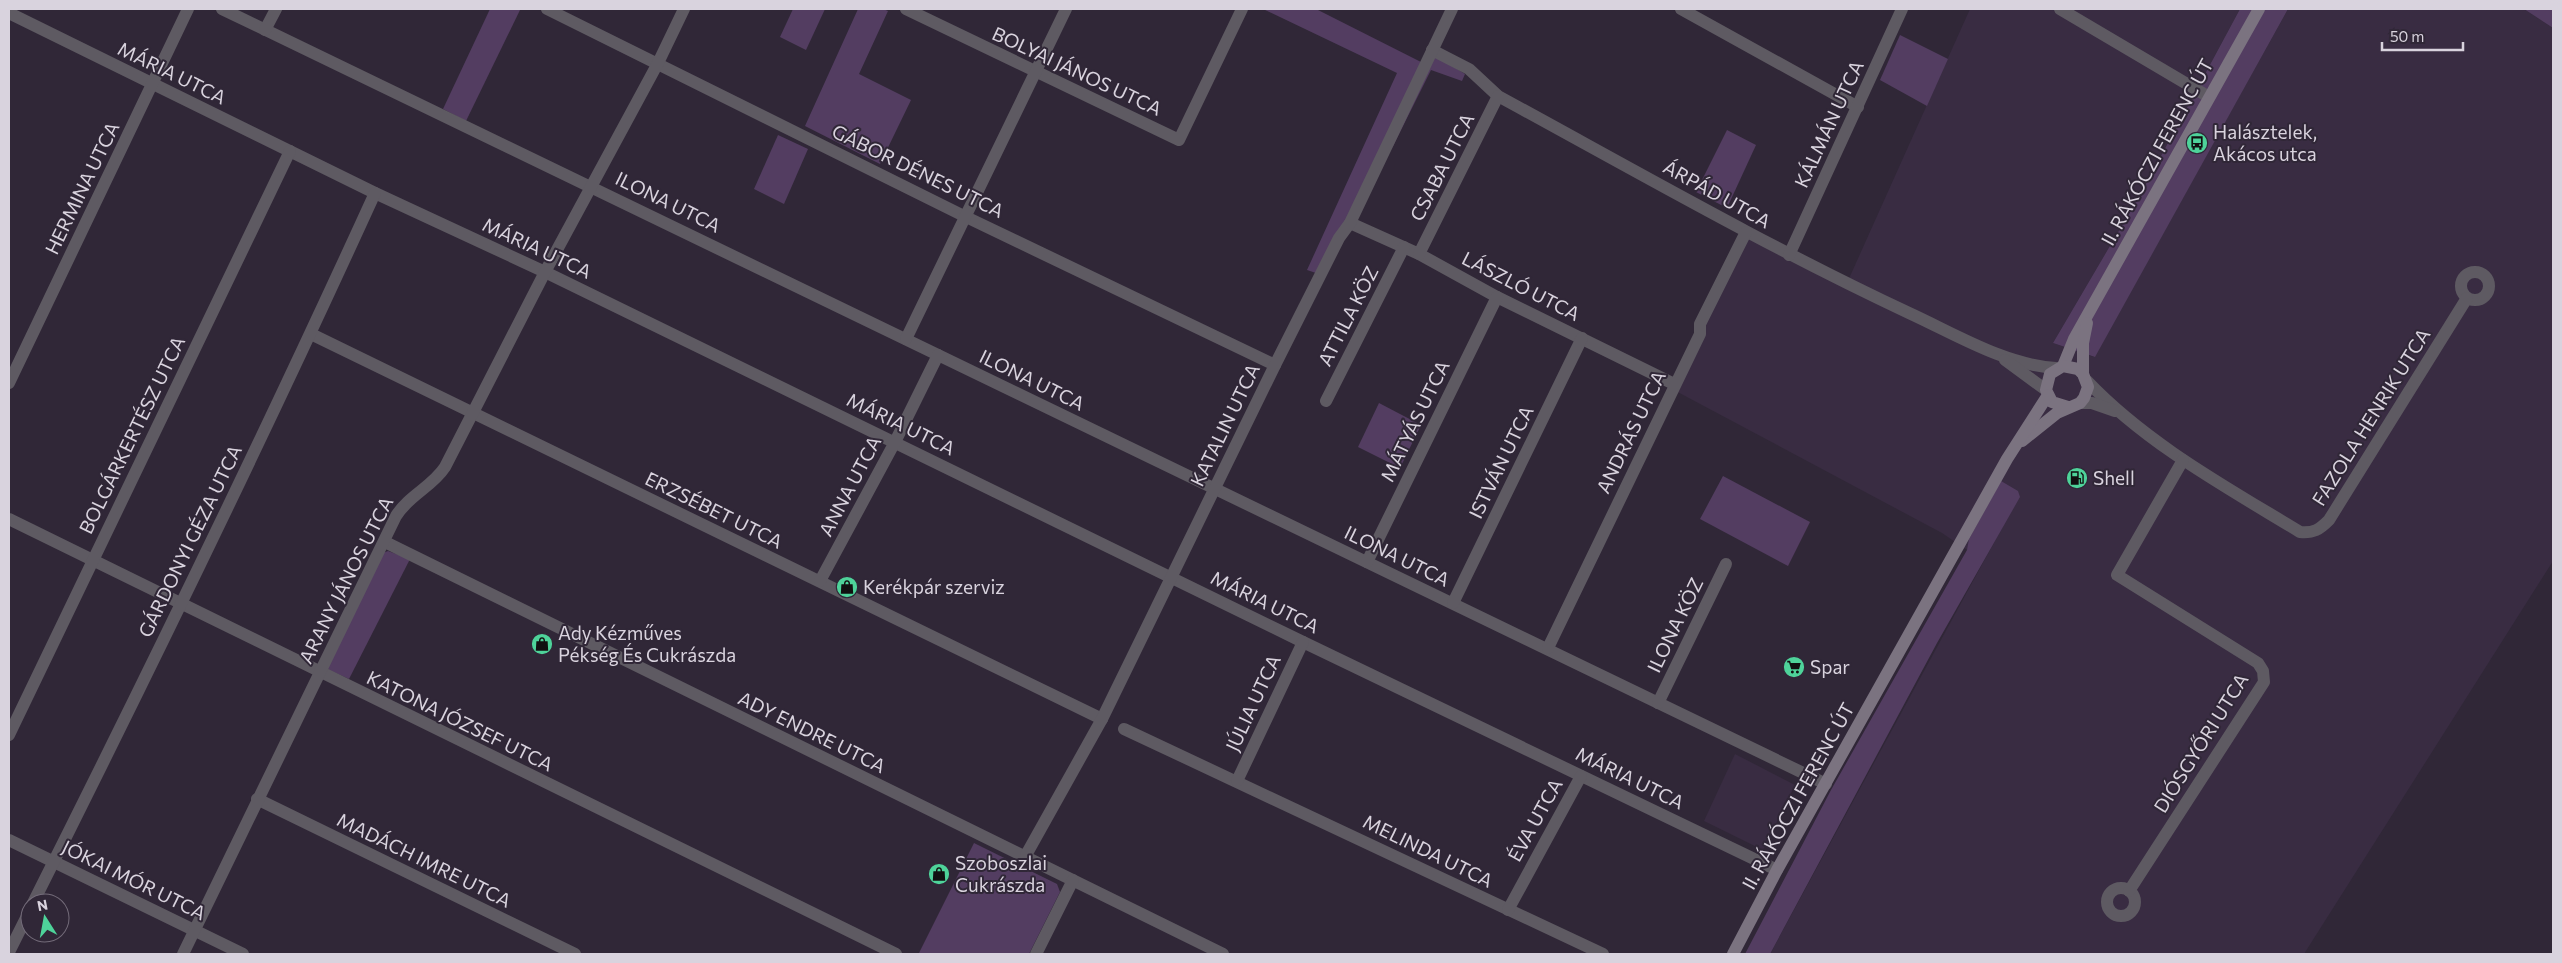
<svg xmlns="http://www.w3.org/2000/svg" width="2562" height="963" font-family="Commissioner,sans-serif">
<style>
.built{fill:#392c42}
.green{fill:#533d61}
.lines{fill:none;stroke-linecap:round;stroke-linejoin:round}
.street{stroke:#5e5a62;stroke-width:12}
.secondary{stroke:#7b7380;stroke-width:12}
.labels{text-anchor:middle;stroke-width:4;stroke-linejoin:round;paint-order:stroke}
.street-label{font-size:19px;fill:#d9d3de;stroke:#302737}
.poi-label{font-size:19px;fill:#d9d3de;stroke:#302737;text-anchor:start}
</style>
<rect width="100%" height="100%" fill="#302737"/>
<g class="built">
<polygon points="1970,9 2240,9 2141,193 2053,343 2094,357 2288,9 2524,9 2553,28 2553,561 2304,954 1770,954 2003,526 1967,550 1942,533 1672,389 1746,232 1847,283"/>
<polygon points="1735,754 1795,785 1763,850 1704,821"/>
</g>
<g class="green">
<polygon points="490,9 520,10 466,121 443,109"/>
<polygon points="793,9 825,9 806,50 780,37"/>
<polygon points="858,9 883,9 888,11 859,74 911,100 880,164 805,126"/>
<polygon points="1263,9 1316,9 1421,62 1438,57 1465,74 1462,81 1431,70 1393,146 1316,273 1307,270 1397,73"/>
<polygon points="2240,9 2288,9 2095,357 2053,343 2141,193"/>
<polygon points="2524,9 2553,9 2553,28"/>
<polygon points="1900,35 1948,59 1927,106 1880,80"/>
<polygon points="1727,130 1756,145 1727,208 1696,192"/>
<polygon points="778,135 808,149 784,204 754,189"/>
<polygon points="1379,403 1421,425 1400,468 1358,447"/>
<polygon points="1723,476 1810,522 1788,566 1700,519"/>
<polygon points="2001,481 2018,491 2020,497 1937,643 1770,954 1745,954 1831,790 1967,550 1969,539"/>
<polygon points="388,551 410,559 349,679 325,668 383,553"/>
<polygon points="974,843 1057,884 1060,892 1029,954 919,953"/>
</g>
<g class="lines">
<g class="street">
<polyline points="222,9 1826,784"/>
<polyline points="547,9 964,216 1275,365"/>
<polyline points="906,9 1179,140 1242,9"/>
<polyline points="1681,9 1858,107"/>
<polyline points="2060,9 2209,97"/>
<polyline points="9,13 375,193 545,272 1303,642 1777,870"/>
<polyline points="265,30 276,9"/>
<path d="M1432 50 1469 69 1498 96C1634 170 1768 247 1909 313 1955 334 2005 365 2056 368"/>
<polyline points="1350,223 1419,254 1497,297 1674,384"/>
<polyline points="1419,254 1498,96"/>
<polyline points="1789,255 1902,9"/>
<circle cx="2475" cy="286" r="14"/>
<polyline points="311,334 1102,719"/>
<polyline points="906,339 1066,9"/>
<polyline points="2005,360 2046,390"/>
<path d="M2087 381C2147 444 2226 487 2300 532 2314 533 2319 530 2329 520L2467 298"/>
<polyline points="9,383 188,9"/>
<polyline points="1326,401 1404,247"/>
<polyline points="2080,403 2092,403 2115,411"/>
<polyline points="9,519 896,954"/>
<polyline points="385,542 1223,954"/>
<polyline points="1367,562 1497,297"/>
<polyline points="820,581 895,442 938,355"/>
<polyline points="1453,603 1582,338"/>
<polyline points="1548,648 1700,334 1700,324 1746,232"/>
<polyline points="1658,703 1726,564"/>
<polyline points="1124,729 1603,954"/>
<polyline points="9,735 290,151"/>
<polyline points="1237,781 1303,642"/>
<polyline points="257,799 575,954"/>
<polyline points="9,840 243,954"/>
<polyline points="1026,855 1102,719 1275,365 1339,238 1350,223 1452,9"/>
<circle cx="2121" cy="902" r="14"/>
<polyline points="2129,891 2264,682 2263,671 2258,663 2117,575 2183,460"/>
<path d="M33 903C151 668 266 432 375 193"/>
<polyline points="1508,910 1581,776"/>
<polyline points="9,952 30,910"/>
<path d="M183 954 396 516C409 495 432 487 445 467L545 272 658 63 684 9"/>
<polyline points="1036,954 1073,880"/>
</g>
<g class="secondary">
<polyline points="2063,366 2074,339 2259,9"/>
<polyline points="2083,374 2083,343 2087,323"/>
<polyline points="2022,441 2057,413 2080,403 2084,398 2088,387 2083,374 2078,369 2063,366 2050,374 2046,390 2052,402 2068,407"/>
<polyline points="1733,954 1777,870 2007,459 2048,395"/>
</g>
</g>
<defs>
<g id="bus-disc" transform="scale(1.125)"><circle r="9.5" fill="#4ed39a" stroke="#302737"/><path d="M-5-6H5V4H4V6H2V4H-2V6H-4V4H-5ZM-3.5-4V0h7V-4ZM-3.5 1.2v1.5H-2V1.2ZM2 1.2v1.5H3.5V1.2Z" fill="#111"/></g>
<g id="fuel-disc" transform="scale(1.125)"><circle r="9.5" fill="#4ed39a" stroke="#302737"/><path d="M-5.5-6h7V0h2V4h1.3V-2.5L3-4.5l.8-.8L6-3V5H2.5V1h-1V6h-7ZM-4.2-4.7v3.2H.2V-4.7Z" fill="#111"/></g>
<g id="shop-disc" transform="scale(1.125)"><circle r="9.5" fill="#4ed39a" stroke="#302737"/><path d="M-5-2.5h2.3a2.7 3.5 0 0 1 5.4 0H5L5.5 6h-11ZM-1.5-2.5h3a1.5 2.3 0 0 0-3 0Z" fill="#111"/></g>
<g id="supermarket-disc" transform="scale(1.125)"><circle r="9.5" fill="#4ed39a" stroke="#302737"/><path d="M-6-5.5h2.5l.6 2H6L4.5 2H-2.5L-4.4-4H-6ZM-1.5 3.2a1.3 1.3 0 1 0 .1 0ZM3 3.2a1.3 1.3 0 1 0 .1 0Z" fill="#111"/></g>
</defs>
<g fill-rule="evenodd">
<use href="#bus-disc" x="2197" y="143"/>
<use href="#fuel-disc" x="2077" y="478"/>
<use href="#shop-disc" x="847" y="587"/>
<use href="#shop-disc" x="542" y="644"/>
<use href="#supermarket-disc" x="1794" y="667"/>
<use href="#shop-disc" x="939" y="874"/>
</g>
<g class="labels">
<g class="street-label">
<text transform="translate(1077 71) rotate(25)" y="7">BOLYAI JÁNOS UTCA</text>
<text transform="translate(172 73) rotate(26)" y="7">MÁRIA UTCA</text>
<text transform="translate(1829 124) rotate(-65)" y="7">KÁLMÁN UTCA</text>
<text transform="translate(2157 152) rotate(-61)" y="7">II. RÁKÓCZI FERENC ÚT</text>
<text transform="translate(1442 167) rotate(-63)" y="7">CSABA UTCA</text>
<text transform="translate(918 171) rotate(26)" y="7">GÁBOR DÉNES UTCA</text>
<text transform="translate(82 188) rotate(-64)" y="7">HERMINA UTCA</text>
<text transform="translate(1717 194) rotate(29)" y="7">ÁRPÁD UTCA</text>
<text transform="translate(668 202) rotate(26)" y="7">ILONA UTCA</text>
<text transform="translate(537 248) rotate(25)" y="7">MÁRIA UTCA</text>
<text transform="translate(1521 286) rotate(27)" y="7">LÁSZLÓ UTCA</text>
<text transform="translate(1348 316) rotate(-63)" y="7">ATTILA KÖZ</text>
<text transform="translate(1032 380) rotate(26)" y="7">ILONA UTCA</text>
<text transform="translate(2371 417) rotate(-58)" y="7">FAZOLA HENRIK UTCA</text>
<text transform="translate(1415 421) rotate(-64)" y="7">MÁTYÁS UTCA</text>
<text transform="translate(901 424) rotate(26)" y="7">MÁRIA UTCA</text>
<text transform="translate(1225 425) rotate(-64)" y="7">KATALIN UTCA</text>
<text transform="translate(1631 432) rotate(-64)" y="7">ANDRÁS UTCA</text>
<text transform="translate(132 435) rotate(-64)" y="7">BOLGÁRKERTÉSZ UTCA</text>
<text transform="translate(1501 462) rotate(-64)" y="7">ISTVÁN UTCA</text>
<text transform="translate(850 486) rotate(-62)" y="7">ANNA UTCA</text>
<text transform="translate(714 510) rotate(26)" y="7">ERZSÉBET UTCA</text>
<text transform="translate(190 541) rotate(-64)" y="7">GÁRDONYI GÉZA UTCA</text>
<text transform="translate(1397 556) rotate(26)" y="7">ILONA UTCA</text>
<text transform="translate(346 580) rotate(-63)" y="7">ARANY JÁNOS UTCA</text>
<text transform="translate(1265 602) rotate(26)" y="7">MÁRIA UTCA</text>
<text transform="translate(1675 625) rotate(-64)" y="7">ILONA KÖZ</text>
<text transform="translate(1253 703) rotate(-65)" y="7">JÚLIA UTCA</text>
<text transform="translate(460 721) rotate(26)" y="7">KATONA JÓZSEF UTCA</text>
<text transform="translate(812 732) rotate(26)" y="7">ADY ENDRE UTCA</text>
<text transform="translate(2201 743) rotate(-58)" y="7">DIÓSGYŐRI UTCA</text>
<text transform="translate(1630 778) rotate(26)" y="7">MÁRIA UTCA</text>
<text transform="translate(1798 796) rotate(-61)" y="7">II. RÁKÓCZI FERENC ÚT</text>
<text transform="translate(1535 820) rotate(-61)" y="7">ÉVA UTCA</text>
<text transform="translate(1428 851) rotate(26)" y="7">MELINDA UTCA</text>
<text transform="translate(424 860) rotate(26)" y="7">MADÁCH IMRE UTCA</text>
<text transform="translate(134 880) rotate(26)" y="7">JÓKAI MÓR UTCA</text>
</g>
<g class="poi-label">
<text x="2213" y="139">Halásztelek,<tspan x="2213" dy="22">Akácos utca</tspan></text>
<text x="2093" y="485">Shell</text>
<text x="863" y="594">Kerékpár szerviz</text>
<text x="558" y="640">Ady Kézműves<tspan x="558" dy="22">Pékség És Cukrászda</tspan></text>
<text x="1810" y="674">Spar</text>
<text x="955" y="870">Szoboszlai<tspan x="955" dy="22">Cukrászda</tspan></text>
</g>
</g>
<rect width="2562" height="963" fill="none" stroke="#d9d3de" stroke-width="20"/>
<g transform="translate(45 918) rotate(349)"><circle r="24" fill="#302737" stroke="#746c7a"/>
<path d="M0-4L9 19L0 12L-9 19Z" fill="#4ed39a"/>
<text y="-8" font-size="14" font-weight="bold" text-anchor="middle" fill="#d9d3de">N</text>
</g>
<path d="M2382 42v8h81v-8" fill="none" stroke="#d9d3de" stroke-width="2.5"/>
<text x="2390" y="42" font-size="15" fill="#d9d3de" stroke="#302737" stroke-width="4" paint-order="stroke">50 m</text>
</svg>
